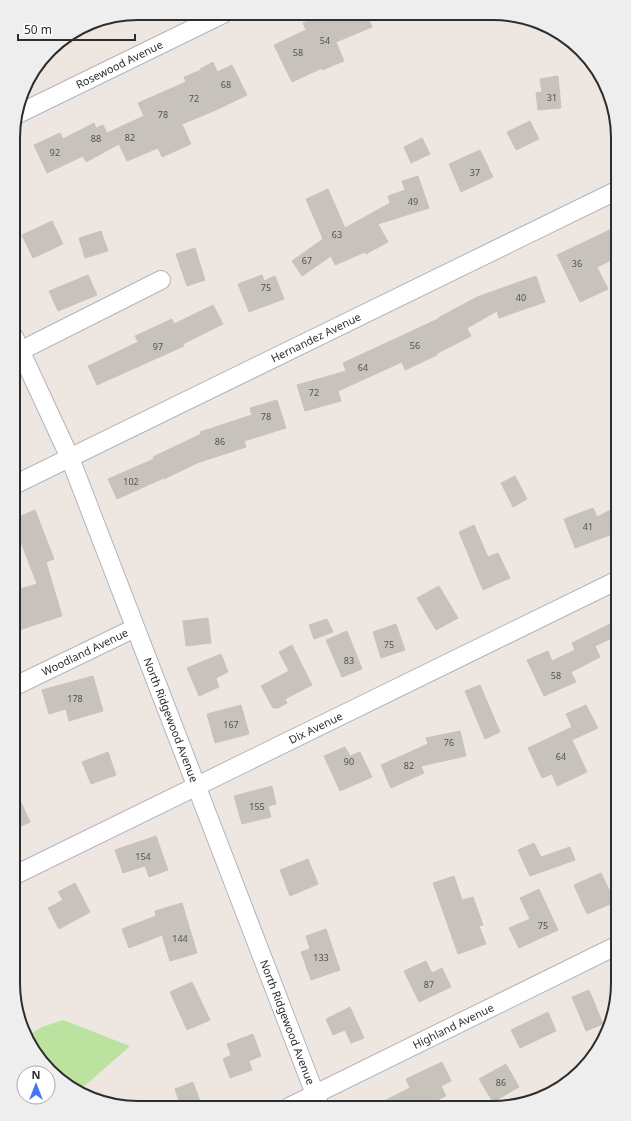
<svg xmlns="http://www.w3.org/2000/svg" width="631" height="1121" font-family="'Noto Sans',sans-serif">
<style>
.green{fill:#bce29f}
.building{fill:#c7c2bc;stroke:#cac3ba}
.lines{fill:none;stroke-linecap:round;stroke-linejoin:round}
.minor-casing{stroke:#b1b4bd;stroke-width:20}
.minor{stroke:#fff;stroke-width:18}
.labels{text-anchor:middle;stroke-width:3;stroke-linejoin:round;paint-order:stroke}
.number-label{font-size:9px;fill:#545251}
.street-label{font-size:11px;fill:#2d2d2d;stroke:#fff}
.rim{fill:none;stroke:#2d2d2d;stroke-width:2}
</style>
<rect width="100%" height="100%" fill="#eee7e1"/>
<polygon class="green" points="63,1020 130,1046 80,1090 62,1082 34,1053 26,1037 42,1027"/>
<g class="building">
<polygon points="324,14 367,14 372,27 336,42 344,61 322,70 322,68 292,82 274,45 306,30 303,23"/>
<polygon points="213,62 217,72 232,65 247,95 216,110 182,124 191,144 162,157 158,148 127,161 119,144 86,162 83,156 47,173 34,145 60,133 63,139 94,123 96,128 103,125 107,133 144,116 138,103 186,82 184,77 201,70 200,69"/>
<polygon points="558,76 561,108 538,110 536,93 542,92 540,79"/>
<polygon points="530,121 539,139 516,150 507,132"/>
<polygon points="422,138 430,154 411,163 404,147"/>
<polygon points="480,150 493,177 461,192 449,164"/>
<polygon points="418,176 429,208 378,224 388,242 366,254 365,252 335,265 331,256 302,276 292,261 323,239 306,199 328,189 345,228 390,203 388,196 405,190 402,181"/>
<polygon points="52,221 63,244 33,258 22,235"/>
<polygon points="618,226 618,257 597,267 608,289 580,302 557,255"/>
<polygon points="101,231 108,251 85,258 79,238"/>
<polygon points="195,248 205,280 187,286 176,254"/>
<polygon points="88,275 97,295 58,311 49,291"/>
<polygon points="262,275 264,281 275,276 284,299 249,312 238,284"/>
<polygon points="536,276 545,302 499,318 497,311 467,328 471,336 436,354 437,355 405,370 402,362 338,391 341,401 305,411 297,385 346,371 343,363 438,319 438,318 477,297"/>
<polygon points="213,305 223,324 183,344 184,346 97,385 88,366 138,342 135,336 172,319 174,324"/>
<polygon points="277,400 286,428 244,441 246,447 197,463 164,479 164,478 117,499 108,479 154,459 153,457 201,434 200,432 252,415 250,408"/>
<polygon points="515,476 527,499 513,507 501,483"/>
<polygon points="618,506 618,532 575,548 564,519 593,508 597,517"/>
<polygon points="35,510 54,559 46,562 62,616 13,632 13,591 37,584 14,524 14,519"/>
<polygon points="474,525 488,557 498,553 510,578 483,590 459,532"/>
<polygon points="439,586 458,618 436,630 417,598"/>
<polygon points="208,618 211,643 186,646 183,621"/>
<polygon points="327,619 333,632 314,639 309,625"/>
<polygon points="618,620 618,635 595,646 600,657 571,672 576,682 544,696 527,660 548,651 552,661 575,650 572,643"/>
<polygon points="396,624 405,650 381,658 373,632"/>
<polygon points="347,631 362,669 342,677 326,640"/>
<polygon points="292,645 312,685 285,699 287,703 278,708 273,708 261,686 289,671 279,652"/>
<polygon points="221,654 228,672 216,678 219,687 199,696 187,668"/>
<polygon points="93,676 103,711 69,721 66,709 49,714 42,690"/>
<polygon points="480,685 500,732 485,739 465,691"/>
<polygon points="241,705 249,734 215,743 207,714"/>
<polygon points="586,705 598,728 572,740 587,772 557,786 552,774 542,778 528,748 572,727 566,714"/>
<polygon points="460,731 466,756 421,766 424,773 391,788 381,765 428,744 426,738"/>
<polygon points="345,747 350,756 360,752 372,777 340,791 324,756"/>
<polygon points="108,752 116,775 91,784 82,762"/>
<polygon points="13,785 30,822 13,830"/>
<polygon points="272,786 276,804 268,806 271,817 242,824 234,796"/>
<polygon points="156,836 168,870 149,877 145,866 123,873 115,850"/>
<polygon points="534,843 541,857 570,847 575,860 530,876 518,850"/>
<polygon points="308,859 318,884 290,896 280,870"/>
<polygon points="601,873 615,902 587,914 574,885"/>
<polygon points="454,876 462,900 473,897 483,925 479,926 486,944 458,954 433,883"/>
<polygon points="75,883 90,912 59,929 48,908 63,900 58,892"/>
<polygon points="539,889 558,930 519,948 509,928 530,919 520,898"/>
<polygon points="182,903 197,953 170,961 162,935 129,948 122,929 156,916 155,911"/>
<polygon points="326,929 340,970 311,980 301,952 310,949 306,936"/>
<polygon points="426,961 432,973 442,968 451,987 419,1002 404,971"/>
<polygon points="192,982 210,1020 187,1030 170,992"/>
<polygon points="589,990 603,1024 586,1031 572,997"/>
<polygon points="350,1007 364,1038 351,1043 345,1030 333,1035 326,1019"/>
<polygon points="548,1012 556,1031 520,1048 511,1030"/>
<polygon points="253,1034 261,1056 249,1061 252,1070 230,1078 223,1059 231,1055 227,1044"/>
<polygon points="442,1062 451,1081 441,1086 446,1096 421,1108 370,1108 410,1088 406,1079"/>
<polygon points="506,1064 519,1087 493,1102 479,1079"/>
<polygon points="193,1082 202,1107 181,1107 175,1089"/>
</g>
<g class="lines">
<g class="minor-casing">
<g id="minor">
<path id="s1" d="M16 115 223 14"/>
<path id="s2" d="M14 337 70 458 320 1107"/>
<polyline points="20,351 161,280"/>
<path id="s3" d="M14 485 618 190"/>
<path id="s4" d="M13 687 135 628"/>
<path id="s5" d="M13 876 618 580"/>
<path id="s6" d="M289 1107 618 945"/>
</g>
</g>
<use href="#minor" class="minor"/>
</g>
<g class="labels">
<g class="number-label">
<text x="325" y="44">54</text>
<text x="298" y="56">58</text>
<text x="226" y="88">68</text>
<text x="552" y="101">31</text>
<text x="194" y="102">72</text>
<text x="163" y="118">78</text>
<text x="130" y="141">82</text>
<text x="96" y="142">88</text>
<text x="55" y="156">92</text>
<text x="475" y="176">37</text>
<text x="413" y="205">49</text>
<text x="337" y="238">63</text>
<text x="307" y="264">67</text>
<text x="577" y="267">36</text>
<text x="266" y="291">75</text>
<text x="521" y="301">40</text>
<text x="415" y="349">56</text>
<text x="158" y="350">97</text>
<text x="363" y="371">64</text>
<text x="314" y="396">72</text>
<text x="266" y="420">78</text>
<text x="220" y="445">86</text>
<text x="131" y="485">102</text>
<text x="588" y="530">41</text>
<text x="389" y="648">75</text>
<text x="349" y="664">83</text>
<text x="556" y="679">58</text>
<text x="75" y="702">178</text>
<text x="231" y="728">167</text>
<text x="449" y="746">76</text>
<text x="561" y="760">64</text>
<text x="349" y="765">90</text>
<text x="409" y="769">82</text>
<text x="257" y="810">155</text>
<text x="143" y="860">154</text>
<text x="543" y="929">75</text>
<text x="180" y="942">144</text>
<text x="321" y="961">133</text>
<text x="429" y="988">87</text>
<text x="501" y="1086">86</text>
</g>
<g class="street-label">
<text dy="4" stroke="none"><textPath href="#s1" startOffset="115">Rosewood Avenue</textPath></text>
<text dy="4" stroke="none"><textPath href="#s3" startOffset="336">Hernandez Avenue</textPath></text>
<text dy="4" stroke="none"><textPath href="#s4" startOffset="80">Woodland Avenue</textPath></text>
<text dy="4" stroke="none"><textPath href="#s2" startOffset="414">North Ridgewood Avenue</textPath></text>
<text dy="4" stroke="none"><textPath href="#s5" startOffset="337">Dix Avenue</textPath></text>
<text dy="4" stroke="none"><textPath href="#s2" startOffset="738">North Ridgewood Avenue</textPath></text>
<text dy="4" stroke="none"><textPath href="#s6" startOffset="183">Highland Avenue</textPath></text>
</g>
</g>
<path d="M0 0H631V1121H0ZM138 20H493A118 118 0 0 1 611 138V983A118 118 0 0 1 493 1101H138A118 118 0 0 1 20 983V138A118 118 0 0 1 138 20Z" fill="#eee" fill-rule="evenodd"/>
<path class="rim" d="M138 20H493A118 118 0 0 1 611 138V983A118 118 0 0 1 493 1101H138A118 118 0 0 1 20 983V138A118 118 0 0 1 138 20Z"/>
<g transform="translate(36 1085)"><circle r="19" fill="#ffffff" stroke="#ababab"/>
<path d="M0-3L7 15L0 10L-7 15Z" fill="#4776f5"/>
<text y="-6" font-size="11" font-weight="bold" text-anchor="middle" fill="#2d2d2d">N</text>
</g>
<path d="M18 34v6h117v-6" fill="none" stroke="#2d2d2d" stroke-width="2"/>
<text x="24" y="34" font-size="12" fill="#2d2d2d" stroke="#ffffff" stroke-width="3" paint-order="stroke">50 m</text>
</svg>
